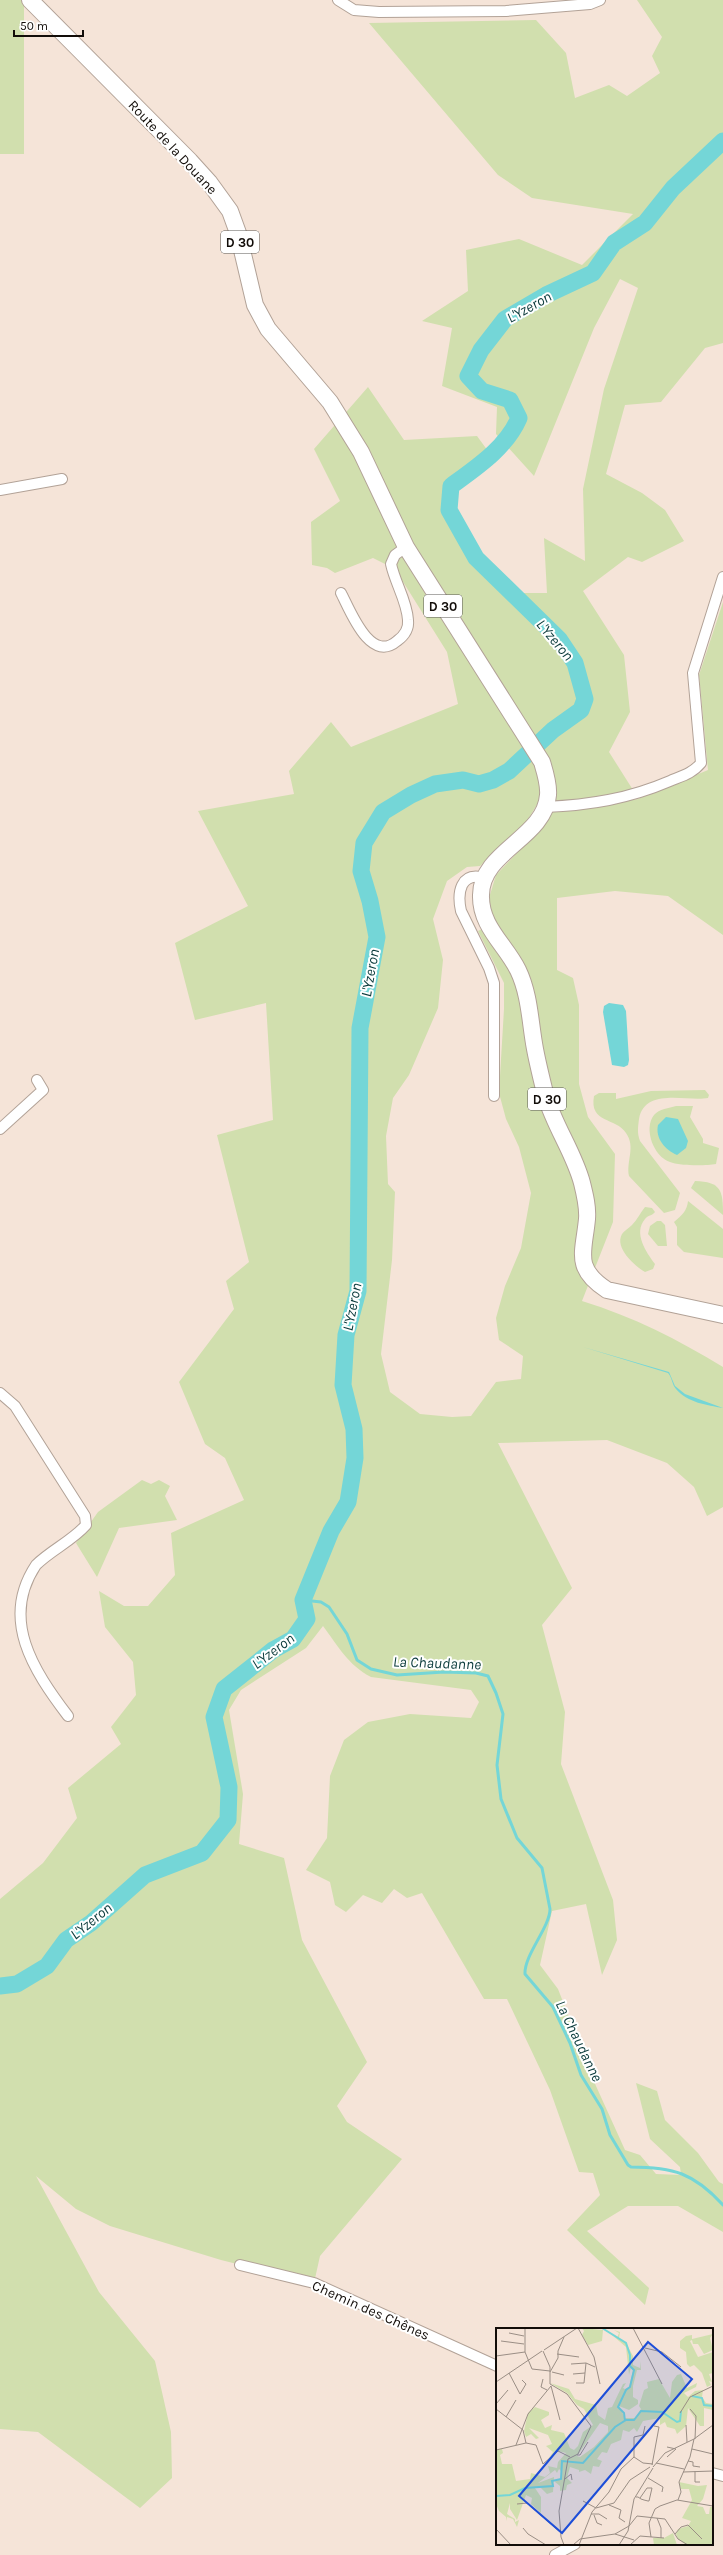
<svg xmlns="http://www.w3.org/2000/svg" width="723" height="2555" font-family="Karla,sans-serif">
<style>
.green{fill:#d1dfae}
.water{fill:#74d6d7}
.lines{fill:none;stroke-linecap:round;stroke-linejoin:round}
.stream{stroke:#74d6d7;stroke-width:3}
.river{stroke:#74d6d7;stroke-width:17}
.street-casing{stroke:#b2a297;stroke-width:12}
.primary-casing{stroke:#b2a297;stroke-width:18}
.street{stroke:#fff;stroke-width:10}
.primary{stroke:#fff;stroke-width:16}
.labels{text-anchor:middle;stroke-width:4;stroke-linejoin:round;paint-order:stroke}
.shield{fill:#fff;stroke:#595653;stroke-width:1}
.shield-label{font-size:13px;font-weight:bold;fill:#120d09}
.street-label{font-size:14px;fill:#120d09;stroke:#fff}
.water-label{font-size:15px;font-style:italic;fill:#0a3a3b;stroke:#fff}
.inset-river{fill:none;stroke:#74d6d7;stroke-width:2}
.inset-road{fill:none;stroke:#9a8e85;stroke-width:1}
.view{fill:#1d4ed8;fill-opacity:0.15;stroke:#1d4ed8;stroke-width:2}
.inset-edge{fill:none;stroke:#120d09;stroke-width:2}
</style>
<rect width="100%" height="100%" fill="#f5e4d8"/>
<g class="green">
<polygon points="0,0 22,0 24,2 24,154 0,154"/>
<path d="M637 0H723V343L705 348 661 402 625 405 606 474 642 493 665 510 684 541 642 562 628 557 583 591 624 655 630 712 609 752 633 790 586 803H538L527 821 480 866 467 867 447 881 433 919 443 960 438 1008 409 1075 393 1098 386 1136 388 1184 395 1192 392 1260 381 1354 390 1392 420 1414 452 1417 471 1416 496 1382 521 1379 523 1356 499 1340 496 1318 505 1286 521 1248 531 1193 519 1147 506 1119 499 1093 504 1009V983L478 931 494 923 489 898 496 875 538 831 554 808 587 807 638 799 708 770 699 675 723 602V935L668 896 615 891 557 898V970L573 978 579 1005V1084L588 1117 615 1154 613 1222 582 1301C634 1317 677 1339 723 1367V1507L707 1516 694 1487 667 1463 607 1440 498 1443 572 1588 542 1625 565 1712 561 1764 613 1900 617 1940 602 1975 586 1904 552 1911 540 1965 558 1989 596 2086 625 2150 640 2155 656 2174 681 2175 680 2167 650 2139 636 2083 657 2091 665 2120 698 2153 719 2182 723 2184V2232L678 2206H628L587 2231 649 2288 645 2305 567 2230 600 2195 593 2173 579 2172 550 2090 507 1999H484L422 1893 407 1898 394 1889 382 1903 363 1895 346 1912 335 1905 330 1882 306 1870 327 1838 330 1776 344 1740 368 1722 410 1714 471 1718 479 1702 471 1690 371 1677C348 1665 338 1646 323 1626L306 1648 241 1690 229 1710 243 1794 239 1844 284 1858 302 1940 367 2062 337 2106 347 2122 402 2159 320 2256 314 2283 221 2260 110 2226 76 2209 36 2176 99 2292 155 2361 171 2432 172 2478 140 2508 38 2432 0 2429V1899L43 1863 77 1818 68 1788 121 1744 111 1727 136 1695 133 1662 105 1627 99 1591 124 1606H148L175 1575 171 1533 244 1500 225 1458 205 1444 179 1382 234 1309 226 1281 249 1262 217 1135 273 1120 266 1003 195 1020 175 943 248 906 198 811 294 794 289 771 331 722 351 747 458 704 447 652 395 569 373 558 335 573 327 568 312 565 311 522 340 501 314 449 368 387 404 440 477 436 496 462 456 488 453 509 479 553 517 593H547L544 538 585 561 583 489 604 389 638 288 620 279 594 328 534 476 496 434 497 407 442 386 452 328 422 321 468 291 466 250 519 239 582 265 633 214 532 198 498 175 369 23 536 20 566 53 575 98 609 85 627 96 660 73 652 56 662 37Z"/>
<path d="M705 1090 709 1095 708 1098C687 1102 645 1087 639 1119 638 1127 637 1133 640 1141L680 1193 675 1210 664 1213 629 1176C626 1161 636 1147 626 1133 616 1117 589 1124 594 1096L599 1093H616V1099L651 1091Z"/>
<path d="M676 1106H693L690 1117 703 1139V1143L719 1148 716 1164C706 1166 679 1166 670 1162 654 1157 643 1129 654 1115 659 1109 669 1108 676 1106Z"/>
<path d="M695 1181C721 1182 723 1190 723 1215L691 1188Z"/>
<path d="M688 1201 723 1229V1258L684 1252 677 1245V1227L674 1222C682 1215 687 1211 688 1201Z"/>
<path d="M645 1207 652 1208 655 1212C652 1216 648 1215 645 1219 633 1233 646 1252 655 1264L653 1269 645 1272C635 1266 614 1248 622 1234 624 1231 629 1228 632 1225 637 1220 640 1213 645 1207Z"/>
<polygon points="657,1221 661,1221 665,1225 667,1246 658,1246 648,1234 650,1226"/>
<polygon points="142,1480 151,1484 159,1480 170,1486 165,1496 177,1520 119,1528 97,1577 76,1543 98,1512"/>
</g>
<g class="water">
<polygon points="609,1003 623,1005 626,1011 629,1060 628,1065 624,1067 612,1065 603,1012 604,1006"/>
<path d="M666 1117 678 1119 688 1141 686 1148 677 1155C665 1150 655 1138 658 1125Z"/>
<path d="M583 1347 669 1372 675 1386 685 1394 723 1408C707 1405 688 1403 676 1389 672 1385 672 1377 668 1373Z"/>
</g>
<g class="lines">
<path class="stream" d="M303 1600 321 1602 329 1607 347 1634 357 1660 371 1669 397 1675 444 1672 476 1673 488 1676 496 1693 503 1714 497 1765 501 1799 517 1838 542 1868 550 1909C550 1927 524 1955 525 1974L553 2007 570 2043 581 2075 602 2109 610 2135 628 2165 631 2167C673 2167 694 2173 723 2205"/>
<path class="river" d="M0 1986 17 1984 47 1966 66 1940 91 1923 145 1875 202 1853 228 1820 229 1787 214 1717 224 1689 273 1650 293 1639 307 1619 303 1600 331 1531 348 1502 355 1458 354 1429 343 1385 346 1335 358 1291 360 1028 377 937 370 901 361 871 364 843 383 812 411 795 435 784 463 780 479 784 493 780 509 771 553 730 581 710 585 699 575 663 559 639 476 558 449 510 451 486C477 467 506 448 519 418L510 400 482 391 468 376 481 350 505 319 546 295 593 273 614 243 645 223 673 188 723 141"/>
<g class="street-casing">
<g id="street">
<polyline points="338,0 354,10 379,12 506,11 590,4 600,0"/>
<polyline points="0,490 62,479"/>
<path d="M341 593C350 610 370 664 397 641 404 636 409 629 408 620 407 601 395 583 391 564L395 555 406 547"/>
<path d="M545 807C590 805 628 799 670 781 682 776 693 773 701 763L693 673 723 577"/>
<path d="M485 878C460 871 457 893 461 911L489 968 494 983V1096"/>
<polyline points="0,1129 43,1090 37,1080"/>
<path d="M0 1393 15 1406 85 1516 86 1525C72 1541 51 1550 36 1565 0 1619 33 1670 68 1716"/>
<polyline points="240,2265 314,2283 497,2366"/>
<polyline points="712,2473 723,2476"/>
<polyline points="555,2555 575,2544"/>
</g>
</g>
<g class="primary-casing">
<path id="primary" d="M30 0 190 161 209 182 230 211 238 233 255 305 268 329 330 402 361 452 406 547 542 762C545 772 549 784 548 795 545 838 481 851 481 895 480 926 505 944 518 970 530 995 530 1023 535 1049 538 1065 542 1081 546 1097 555 1127 574 1153 582 1183 585 1195 588 1207 587 1219 584 1252 573 1268 607 1290L723 1315"/>
</g>
<use href="#street" class="street"/>
<use href="#primary" class="primary"/>
</g>
<g class="labels">
<g class="shield">
<rect x="221" y="231" width="38" height="22" rx="3"/>
<rect x="424" y="595" width="38" height="22" rx="3"/>
<rect x="528" y="1088" width="38" height="22" rx="3"/>
</g>
<g class="shield-label">
<text x="240" y="247">D 30</text>
<text x="443" y="611">D 30</text>
<text x="547" y="1104">D 30</text>
</g>
<g class="street-label">
<text transform="translate(173 147) rotate(47)" y="5">Route de la Douane</text>
<text transform="translate(371 2310) rotate(24)" y="5">Chemin des Chênes</text>
</g>
<g class="water-label">
<text transform="translate(529 307) rotate(-29)" y="5">L'Yzeron</text>
<text transform="translate(555 640) rotate(50)" y="5">L'Yzeron</text>
<text transform="translate(370 973) rotate(-80)" y="5">L'Yzeron</text>
<text transform="translate(352 1307) rotate(-79)" y="5">L'Yzeron</text>
<text transform="translate(273 1651) rotate(-37)" y="5">L'Yzeron</text>
<text transform="translate(437 1663) rotate(2)" y="5">La Chaudanne</text>
<text transform="translate(91 1921) rotate(-39)" y="5">L'Yzeron</text>
<text transform="translate(579 2041) rotate(64)" y="5">La Chaudanne</text>
</g>
</g>
<g transform="translate(496 2328)">
<rect width="217" height="217" fill="#f5e4d8"/>
<path d="M86 0 107 2 106 13 92 17 86 7 88 3ZM109 1 121 10 123 5 118 2 124 4 123 10 130 15 137 28V37L144 40V33L145 42H141L137 58V69L142 72V76L133 82 123 78 129 90H139L145 81 143 78 148 62 152 60 151 54 163 51 174 70 176 54 181 47 185 46 191 60 201 55 200 59 188 65 192 69 199 63 207 62 206 69 210 75 217 76V82L208 80V98H204L192 80 190 98 181 106 179 101 171 99 169 94 164 97V90L147 93 141 104 138 100 133 104 127 102 125 112 115 116 111 125 106 124 101 131 106 133 103 139 97 138 95 146 89 142 83 144V142L74 139 71 150 76 155 71 157 70 162 64 163V158L59 154 60 152 65 151V143L63 141 61 145 59 142 42 155 58 149 57 164 51 166 44 159 39 160 45 169V185L35 176 36 170 30 167 21 192 14 181V175L11 186 19 191V194L23 192 21 199 17 191 11 189 10 193V189L3 183 0 176V122L6 121 7 125 4 127 6 136H16L20 153 34 151 35 145 49 149 54 145 52 138 61 140 62 134 70 125 62 123 51 133 57 124 50 118 56 116 52 107 33 100 43 110 40 111 35 106 30 109 28 103 32 85 39 79 53 84V87L45 92 49 100 56 97 55 102 68 105 74 120 78 122 82 118 87 104 97 97 88 81 81 77 71 65 54 55 73 61 79 71 100 77 102 87 109 92 112 80 116 79 127 56 130 55 127 60 129 61 133 59 137 43 135 39 133 47 130 19ZM104 95 112 98V104L98 119 84 129 81 128ZM217 6 214 10 217 22 208 26 202 16H197L196 12 194 13 202 29 217 24V45L213 46 216 54 213 53 215 57 211 59 206 45 198 37 194 39 191 36 190 24 184 20V13L190 8 196 7V11ZM183 154 202 158 211 157 207 171 201 178 207 179 210 186H213L214 179H216L217 217H190L182 211 180 206 182 201 192 198 195 193 186 190 196 172 193 161H185ZM177 205 181 217H158L157 210H168Z" fill="#d1dfae" fill-rule="evenodd"/>
<path class="inset-river" d="M106 0 130 15 134 27V38L138 42 134 59 130 62 122 79 128 85 129 93M196 68 206 70 208 77 217 78M0 168 14 167 29 160 57 158 56 153 65 151 66 133 87 135 119 99 130 92H138L145 83 166 84 181 94 184 93 185 83"/>
<path class="inset-road" d="M29 0V24L36 41 54 43M82 0 98 29 104 56M137 0 166 56M13 5 28 8M5 13 28 16M149 20 166 24 185 39M48 22 81 0M47 23 54 39V56L71 66 95 98 82 126 72 131 63 183 65 209 68 217M61 26 83 29M0 28 29 24M75 36 90 35 99 39M54 44 62 30V23L68 9M56 44 68 47M13 45 24 66 30 56 26 52M77 46 89 45M47 51 45 59 51 62M0 54 46 23M80 55H88L90 35M55 58 64 92M0 76 12 62M0 81 27 102 30 115M194 81 200 88 199 111M184 85 194 69 217 58M10 89 20 72M190 97 191 114M30 115 40 117 47 136 62 123 74 129M20 117 32 86 55 58M196 121 217 126M0 122 30 115M81 127H84L92 114M138 129V109L147 107 149 98M138 129 147 135 157 136M171 129 180 121 171 119M192 133 197 134V138L204 139M160 135 188 141M156 137 163 99 158 98M157 139 169 125 198 111 217 97M199 143V154H204M187 144 217 143M152 150 167 159 166 164M69 151 75 146 76 152M140 169H142L145 171 148 172 152 173H153L156 160H151L144 170M182 172 185 164 183 154 194 129 198 111M87 173 100 180M21 176 31 175 64 204M113 177 125 182 123 190 129 194M100 180 118 175 134 152 154 139M95 186H103L111 191M98 187 101 195 106 197M161 190 165 200V210M27 200 32 206 50 217M0 201 15 217M119 206 138 212M179 206 185 199 192 197 206 211M155 209 153 195 159 181 164 178 181 172 217 178M77 217 84 211 119 206 133 198 141 188 169 191 182 211 192 217M83 217 96 184 113 164 125 141 138 129M123 217 132 203 138 171 157 140M134 217 144 208 168 210"/>
<path class="view" d="M152 14 196 51 66 205 23 168Z"/>
<rect width="217" height="217" class="inset-edge"/>
</g>
<path d="M14 30v6h69v-6" fill="none" stroke="#120d09" stroke-width="2"/>
<text x="20" y="30" font-size="12" fill="#120d09" stroke="#ffffff" stroke-width="3" paint-order="stroke">50 m</text>
</svg>
